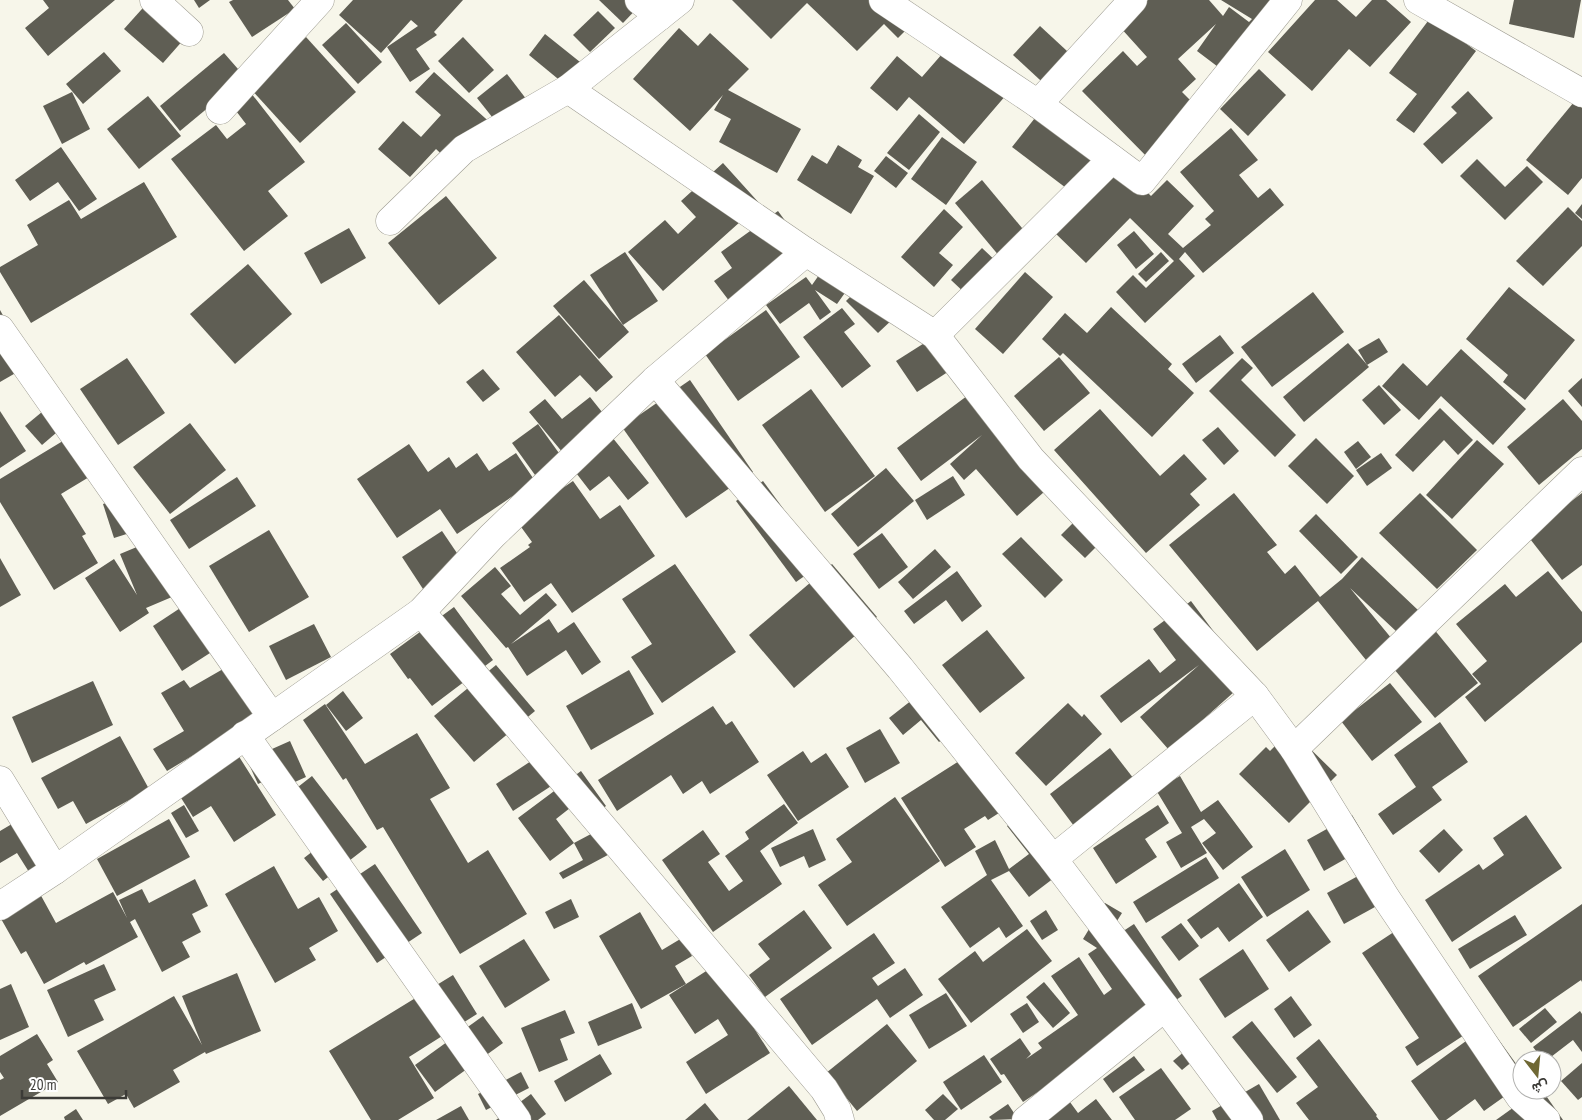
<svg xmlns="http://www.w3.org/2000/svg" width="1582" height="1120" font-family="'PT Sans Narrow',Vazirmatn,sans-serif">
<style>
.building{fill:#5f5e54}
.lines{fill:none;stroke-linecap:round;stroke-linejoin:round}
.minor-casing{stroke:#9d9b91;stroke-width:29}
.minor{stroke:#fff;stroke-width:28}
</style>
<rect width="100%" height="100%" fill="#f7f6ea"/>
<g class="building">
<polygon points="43,0 115,0 48,56 25,28 49,8"/>
<polygon points="150,0 173,0 199,22 163,63 124,29"/>
<polygon points="194,0 210,0 199,8"/>
<polygon points="233,0 288,0 295,9 252,37 229,2"/>
<polygon points="353,0 463,0 434,32 437,35 416,49 430,69 410,82 387,47 418,26 411,20 381,53 339,15"/>
<polygon points="599,0 645,0 623,23"/>
<polygon points="732,0 902,0 919,17 898,38 884,24 857,51 807,3 771,39"/>
<polygon points="1148,0 1209,0 1223,16 1229,7 1249,22 1252,19 1221,0 1294,0 1234,79 1197,51 1216,24 1178,59 1196,79 1182,92 1204,114 1154,164 1082,91 1123,51 1137,66 1147,57 1119,26"/>
<polygon points="1315,0 1337,0 1356,17 1372,0 1386,0 1411,22 1370,67 1349,49 1312,91 1268,52"/>
<polygon points="1514,0 1581,0 1574,38 1509,24"/>
<polygon points="598,11 615,28 590,52 573,35"/>
<polygon points="1431,17 1476,51 1414,133 1396,120 1417,94 1389,73"/>
<polygon points="346,23 382,62 358,84 322,45"/>
<polygon points="1040,26 1080,63 1053,92 1013,55"/>
<polygon points="679,28 698,46 710,33 749,69 728,90 801,129 777,173 719,142 731,119 714,110 723,95 690,131 633,79"/>
<polygon points="545,34 580,62 563,83 529,55"/>
<polygon points="306,37 356,92 300,143 250,88"/>
<polygon points="463,37 494,70 469,93 438,61"/>
<polygon points="956,38 1013,87 964,144 909,97 897,111 870,88 897,56 922,77"/>
<polygon points="104,52 121,71 83,104 66,84"/>
<polygon points="224,53 245,77 180,131 160,106"/>
<polygon points="1259,69 1286,95 1248,136 1220,109"/>
<polygon points="434,72 495,127 457,169 436,149 410,177 378,149 403,121 421,137 441,115 415,92"/>
<polygon points="507,74 530,104 500,127 477,98"/>
<polygon points="1468,91 1493,118 1442,164 1423,144 1457,113 1451,107"/>
<polygon points="72,92 90,129 62,144 43,106"/>
<polygon points="251,93 305,162 268,191 288,216 244,251 171,159 216,125 227,139 246,124 233,107"/>
<polygon points="148,96 181,136 139,169 107,129"/>
<polygon points="1574,102 1582,108 1582,178 1568,195 1526,160"/>
<polygon points="1042,109 1100,152 1070,191 1012,147"/>
<polygon points="919,114 940,132 909,170 887,153"/>
<polygon points="1231,128 1258,160 1239,175 1258,198 1270,188 1284,205 1203,273 1185,252 1179,259 1195,276 1145,323 1116,292 1133,275 1146,288 1174,261 1130,218 1086,263 1054,232 1120,165 1151,196 1167,180 1194,206 1168,234 1183,248 1211,225 1205,219 1214,211 1180,172"/>
<polygon points="942,137 977,162 946,205 911,179"/>
<polygon points="838,145 862,160 858,167 874,176 851,214 797,180 812,155 827,164"/>
<polygon points="61,147 97,199 79,211 58,182 30,201 15,180"/>
<polygon points="886,156 908,173 896,188 874,171"/>
<polygon points="1477,159 1505,187 1527,166 1543,182 1505,220 1460,176"/>
<polygon points="723,163 760,204 663,291 628,252 665,220 678,234 696,217 681,201"/>
<polygon points="982,180 1027,234 1000,257 955,203"/>
<polygon points="144,182 177,237 31,323 0,272 0,267 38,245 27,225 69,200 81,219"/>
<polygon points="446,196 497,258 439,305 388,243"/>
<polygon points="1582,204 1582,219 1575,213"/>
<polygon points="1568,207 1582,221 1582,246 1543,286 1516,261"/>
<polygon points="944,209 963,227 939,253 953,265 934,287 901,257"/>
<polygon points="778,211 805,248 730,302 714,281 732,268 721,252"/>
<polygon points="349,228 366,258 321,284 304,253"/>
<polygon points="1134,231 1154,254 1136,269 1117,245"/>
<polygon points="982,248 1000,265 969,297 951,280"/>
<polygon points="625,252 658,301 623,325 590,275"/>
<polygon points="1161,252 1169,261 1146,282 1138,274"/>
<polygon points="833,255 859,273 837,304 815,290 831,312 820,320 809,303 780,324 766,305 806,277 812,285"/>
<polygon points="248,264 292,314 235,364 190,314"/>
<polygon points="1025,272 1053,297 1003,354 975,329"/>
<polygon points="584,280 629,332 599,359 553,306"/>
<polygon points="863,284 895,317 878,333 846,301"/>
<polygon points="1509,287 1575,340 1525,400 1503,382 1508,375 1466,339"/>
<polygon points="1313,292 1344,332 1272,387 1241,347"/>
<polygon points="1111,307 1172,364 1168,369 1194,393 1152,437 1063,353 1060,356 1042,339 1065,313 1087,333"/>
<polygon points="842,308 855,324 844,332 871,366 842,388 803,337"/>
<polygon points="0,310 16,339 26,367 0,382"/>
<polygon points="766,310 800,357 738,401 705,354"/>
<polygon points="559,315 613,377 596,392 580,375 555,397 516,352"/>
<polygon points="937,335 957,366 917,392 896,361"/>
<polygon points="1220,335 1234,353 1196,383 1182,364"/>
<polygon points="1379,338 1388,352 1367,365 1358,350"/>
<polygon points="1348,343 1369,367 1304,422 1283,397"/>
<polygon points="1461,349 1526,409 1493,445 1441,396 1419,420 1382,386 1403,363 1427,386"/>
<polygon points="1059,357 1090,393 1044,431 1014,396"/>
<polygon points="127,358 165,413 118,445 80,389"/>
<polygon points="1242,358 1253,368 1241,380 1296,435 1275,457 1209,391"/>
<polygon points="483,369 500,389 483,402 466,382"/>
<polygon points="1582,378 1582,407 1568,391"/>
<polygon points="690,380 753,472 686,518 622,427"/>
<polygon points="1379,385 1401,410 1384,425 1362,400"/>
<polygon points="811,389 875,476 825,512 762,425"/>
<polygon points="975,390 1062,476 1017,516 976,469 964,480 950,464 982,435 921,481 897,448"/>
<polygon points="590,397 606,417 563,453 529,412 545,399 562,419"/>
<polygon points="1563,399 1582,421 1582,449 1539,485 1507,447"/>
<polygon points="54,402 70,421 42,445 25,426"/>
<polygon points="1440,408 1473,440 1458,455 1444,440 1413,472 1395,455"/>
<polygon points="1100,409 1160,476 1184,454 1207,479 1190,494 1200,505 1146,553 1054,450"/>
<polygon points="0,411 26,451 0,468"/>
<polygon points="190,423 226,470 170,514 133,467"/>
<polygon points="538,424 561,456 535,475 512,443"/>
<polygon points="1218,427 1239,451 1224,465 1202,440"/>
<polygon points="81,430 104,468 61,494 86,534 82,536 98,563 54,590 0,502 0,479"/>
<polygon points="612,437 649,483 628,500 609,476 590,491 573,469"/>
<polygon points="1316,438 1354,476 1327,504 1288,466"/>
<polygon points="1477,440 1504,464 1452,519 1426,495"/>
<polygon points="1358,441 1371,457 1356,469 1344,452"/>
<polygon points="409,444 428,472 449,457 456,468 477,453 489,471 516,453 535,481 457,534 440,509 397,538 357,479"/>
<polygon points="1381,453 1392,468 1367,486 1356,470"/>
<polygon points="886,468 914,501 858,547 831,514"/>
<polygon points="953,476 965,495 927,520 915,500"/>
<polygon points="237,477 256,506 189,549 170,520"/>
<polygon points="573,481 600,519 620,505 655,556 572,613 551,583 524,602 500,568 530,547 528,545 532,542 516,520"/>
<polygon points="763,481 823,563 796,582 736,501"/>
<polygon points="1234,493 1277,545 1267,552 1285,574 1295,565 1320,597 1342,579 1362,557 1419,611 1398,633 1350,588 1392,639 1366,660 1318,601 1257,651 1169,545"/>
<polygon points="1420,493 1477,550 1437,589 1379,533"/>
<polygon points="1582,493 1582,565 1562,580 1527,535"/>
<polygon points="125,497 136,531 114,538 103,504"/>
<polygon points="1083,513 1107,536 1085,558 1061,535"/>
<polygon points="1316,514 1358,557 1341,574 1299,531"/>
<polygon points="269,530 309,597 249,632 209,566"/>
<polygon points="442,531 463,562 423,589 402,557"/>
<polygon points="882,533 908,567 879,589 853,554"/>
<polygon points="1021,537 1063,580 1045,598 1002,554"/>
<polygon points="156,539 179,594 146,608 149,613 120,632 85,578 114,559 137,595 120,554"/>
<polygon points="935,549 951,567 913,599 898,582"/>
<polygon points="0,558 21,595 0,607"/>
<polygon points="675,564 736,652 662,703 631,657 652,644 622,599"/>
<polygon points="832,564 877,617 794,688 749,635"/>
<polygon points="495,567 511,586 501,594 520,615 546,593 557,605 511,644 549,619 558,633 574,622 601,662 582,675 566,650 527,676 508,647 506,648 461,596"/>
<polygon points="957,571 982,606 962,622 946,600 914,624 904,611"/>
<polygon points="1548,571 1582,612 1582,642 1485,722 1465,697 1481,684 1472,674 1487,661 1456,624 1505,584 1516,597"/>
<polygon points="197,597 224,644 182,671 153,626"/>
<polygon points="1191,601 1223,644 1224,643 1253,675 1169,750 1140,717 1199,665 1121,723 1100,696 1149,659 1160,673 1176,660 1153,629"/>
<polygon points="454,607 493,660 432,706 410,678 408,679 390,654"/>
<polygon points="314,624 331,657 286,680 269,646"/>
<polygon points="1433,628 1478,683 1435,718 1389,663"/>
<polygon points="987,630 1025,678 980,713 942,665"/>
<polygon points="237,661 267,711 167,771 153,749 184,731 161,693 184,680 190,688"/>
<polygon points="496,665 535,711 474,762 434,716"/>
<polygon points="629,670 654,714 591,750 566,706"/>
<polygon points="93,681 113,725 32,763 12,717"/>
<polygon points="1390,683 1422,722 1372,761 1341,721"/>
<polygon points="926,689 956,729 939,742 921,720 903,735 889,718"/>
<polygon points="343,691 363,718 346,731 326,705"/>
<polygon points="1068,703 1082,717 1084,714 1102,734 1046,786 1015,753"/>
<polygon points="325,704 365,764 417,733 450,788 430,799 468,863 488,850 527,914 460,954 383,827 377,830 346,778 343,780 303,720"/>
<polygon points="713,706 726,725 732,721 759,762 710,794 702,781 683,794 671,775 617,811 598,780"/>
<polygon points="1440,722 1468,762 1432,787 1442,800 1393,835 1378,814 1416,787 1394,755"/>
<polygon points="880,729 900,763 865,783 846,748"/>
<polygon points="1291,730 1337,775 1289,823 1239,774 1266,747 1270,751"/>
<polygon points="120,736 149,789 86,824 73,801 58,809 41,778"/>
<polygon points="290,741 306,777 286,786 280,774 258,784 247,760"/>
<polygon points="551,748 568,775 513,811 496,784"/>
<polygon points="1110,748 1137,783 1077,830 1050,794"/>
<polygon points="978,749 1013,804 988,820 985,816 964,829 976,847 945,867 901,798"/>
<polygon points="803,751 811,763 826,753 849,787 798,821 767,775"/>
<polygon points="238,755 276,815 234,842 211,806 193,817 178,793"/>
<polygon points="581,771 606,806 582,824 570,808 556,819 574,843 550,861 518,818"/>
<polygon points="312,776 367,847 323,881 304,858 326,841 289,794"/>
<polygon points="1180,776 1201,812 1218,800 1253,847 1223,870 1202,843 1216,833 1204,819 1191,827 1207,853 1181,868 1166,842 1182,833 1156,790"/>
<polygon points="895,797 940,861 847,926 818,885 852,862 836,839"/>
<polygon points="784,804 798,823 760,851 782,884 713,932 662,860 703,830 720,854 708,862 729,891 743,881 725,856 749,839 745,832"/>
<polygon points="184,805 199,831 186,838 171,813"/>
<polygon points="1158,805 1169,823 1145,839 1157,857 1116,884 1093,848"/>
<polygon points="1027,809 1071,865 1029,897 1009,871 991,880 1023,926 1006,938 999,927 970,948 941,907 987,875 975,851 995,840 1009,869 1029,854 1007,826"/>
<polygon points="1352,815 1370,845 1324,871 1307,840"/>
<polygon points="1526,815 1562,868 1452,942 1425,900 1479,864 1483,870 1504,855 1493,838"/>
<polygon points="22,818 47,861 29,872 17,853 0,863 0,831"/>
<polygon points="169,819 190,857 117,896 97,859"/>
<polygon points="606,826 619,849 563,879 559,873 583,860 574,843"/>
<polygon points="813,829 826,860 809,868 804,856 780,867 771,848"/>
<polygon points="1444,829 1463,850 1439,873 1419,851"/>
<polygon points="1285,849 1310,890 1267,917 1241,877"/>
<polygon points="1206,857 1219,878 1146,923 1133,902"/>
<polygon points="375,864 422,933 377,963 330,894"/>
<polygon points="1378,865 1395,896 1344,924 1327,893"/>
<polygon points="274,866 298,909 319,897 338,931 309,948 316,960 275,983 225,894"/>
<polygon points="195,879 208,906 192,914 201,932 182,942 190,957 162,972 135,919 130,922 138,937 86,965 84,962 44,984 26,951 21,954 0,917 39,892 56,923 113,892 127,918 119,900 142,889 149,903"/>
<polygon points="1239,883 1263,917 1229,942 1218,927 1201,939 1187,920"/>
<polygon points="571,899 579,917 554,929 545,912"/>
<polygon points="1105,903 1122,913 1102,945 1134,924 1182,996 1023,1102 1004,1074 1001,1075 990,1059 1020,1038 1031,1054 1026,1059 1042,1048 1038,1043 1078,1015 1051,976 1079,957 1104,995 1112,989 1088,954 1097,948 1083,939"/>
<polygon points="1582,904 1582,982 1581,980 1513,1027 1478,976"/>
<polygon points="804,910 832,948 765,997 749,975 770,959 758,944"/>
<polygon points="1046,910 1058,930 1042,940 1030,921"/>
<polygon points="1308,910 1331,942 1289,972 1266,940"/>
<polygon points="640,912 662,950 682,938 692,956 675,966 686,984 641,1009 599,936"/>
<polygon points="1515,915 1527,935 1470,969 1458,949"/>
<polygon points="1412,920 1481,1024 1417,1066 1405,1047 1419,1038 1362,953"/>
<polygon points="1181,923 1199,946 1179,961 1161,937"/>
<polygon points="1027,929 1052,961 971,1023 938,979 975,951 983,962"/>
<polygon points="874,933 895,963 872,978 878,986 905,968 923,995 890,1018 877,999 812,1045 780,999"/>
<polygon points="524,939 550,980 505,1008 479,966"/>
<polygon points="1243,949 1269,989 1225,1018 1199,979"/>
<polygon points="104,964 116,990 94,1000 104,1020 68,1037 47,990"/>
<polygon points="714,966 770,1053 706,1094 686,1062 728,1035 718,1019 695,1034 669,995"/>
<polygon points="237,973 261,1031 206,1054 205,1052 173,1070 180,1082 134,1108 126,1094 108,1104 77,1051 174,996 202,1045 182,996"/>
<polygon points="453,975 477,1014 409,1057 434,1098 398,1120 371,1120 329,1051"/>
<polygon points="1044,982 1070,1013 1053,1028 1026,997"/>
<polygon points="11,984 29,1027 0,1040 0,989"/>
<polygon points="946,993 967,1026 929,1049 909,1015"/>
<polygon points="1291,996 1312,1025 1294,1038 1274,1009"/>
<polygon points="632,1003 642,1028 598,1046 588,1022"/>
<polygon points="1027,1003 1039,1022 1023,1033 1010,1014"/>
<polygon points="1545,1008 1557,1022 1531,1043 1519,1029"/>
<polygon points="565,1010 575,1033 560,1039 568,1060 539,1072 521,1028"/>
<polygon points="1580,1011 1582,1014 1582,1052 1573,1040 1547,1060 1543,1060 1533,1047"/>
<polygon points="483,1016 503,1043 435,1092 415,1065"/>
<polygon points="1252,1021 1297,1077 1277,1093 1232,1037"/>
<polygon points="887,1024 917,1061 857,1111 826,1073"/>
<polygon points="1488,1025 1522,1072 1522,1084 1484,1111 1475,1099 1446,1120 1439,1120 1411,1081"/>
<polygon points="37,1034 53,1060 47,1064 58,1082 0,1116 0,1080 4,1078 0,1072 0,1056"/>
<polygon points="1319,1039 1377,1115 1376,1116 1379,1120 1309,1120 1296,1103 1318,1087 1296,1058"/>
<polygon points="1197,1041 1205,1051 1182,1070 1173,1061"/>
<polygon points="600,1054 612,1074 565,1102 554,1081"/>
<polygon points="984,1055 1002,1082 961,1110 943,1082"/>
<polygon points="1134,1056 1145,1070 1113,1093 1103,1079"/>
<polygon points="1582,1063 1582,1097 1578,1100 1561,1081"/>
<polygon points="1161,1068 1191,1109 1175,1120 1135,1120 1119,1097"/>
<polygon points="521,1072 529,1088 486,1110 478,1094"/>
<polygon points="1259,1084 1280,1120 1217,1120 1212,1111"/>
<polygon points="789,1086 817,1120 747,1120"/>
<polygon points="1538,1090 1542,1090 1563,1120 1496,1120"/>
<polygon points="531,1094 546,1114 538,1120 496,1120"/>
<polygon points="943,1094 958,1109 945,1120 934,1120 925,1110"/>
<polygon points="1067,1098 1078,1113 1096,1099 1112,1120 1037,1120"/>
<polygon points="705,1103 719,1120 685,1120"/>
<polygon points="1008,1104 1018,1119 992,1120 989,1117"/>
<polygon points="461,1106 469,1120 436,1120"/>
<polygon points="76,1109 83,1120 65,1120 64,1117"/>
</g>
<g class="lines">
<g class="minor-casing">
<g id="minor">
<polyline points="154,0 189,32"/>
<polyline points="639,0 660,16"/>
<polyline points="883,0 1038,104 1142,181 1288,0"/>
<polyline points="1418,0 1582,93"/>
<polyline points="568,89 806,252 935,335 1031,459 1255,696 1294,749 1386,898 1520,1097 1546,1120"/>
<polyline points="1038,104 1133,0"/>
<polyline points="220,110 320,0"/>
<polyline points="390,221 464,149 568,89 680,0"/>
<polyline points="0,329 272,717"/>
<polyline points="935,335 1112,159"/>
<polyline points="655,380 900,668 1053,859 1165,1007"/>
<polyline points="421,612 824,1089 837,1110 840,1120"/>
<polyline points="245,735 517,1120"/>
<polyline points="1294,749 1582,471"/>
<polyline points="0,780 55,870"/>
<polyline points="1053,859 1255,696"/>
<polyline points="0,906 55,870 421,612 492,536 655,380 806,252"/>
<polyline points="1026,1120 1165,1007 1249,1120"/>
</g>
</g>
<use href="#minor" class="minor"/>
</g>
<g transform="translate(1537 1075) rotate(164)"><circle r="24" fill="#ffffff" stroke="#b1b1af"/>
<path d="M0-4L9 19L0 12L-9 19Z" fill="#6f6834"/>
<text y="-8" font-size="14" font-weight="bold" text-anchor="middle" fill="#3c3b37">ش</text>
</g>
<path d="M22 1090v8h104v-8" fill="none" stroke="#3c3b37" stroke-width="2.5"/>
<text x="30" y="1090" font-size="15" fill="#3c3b37" stroke="#ffffff" stroke-width="4" paint-order="stroke">20 m</text>
</svg>
